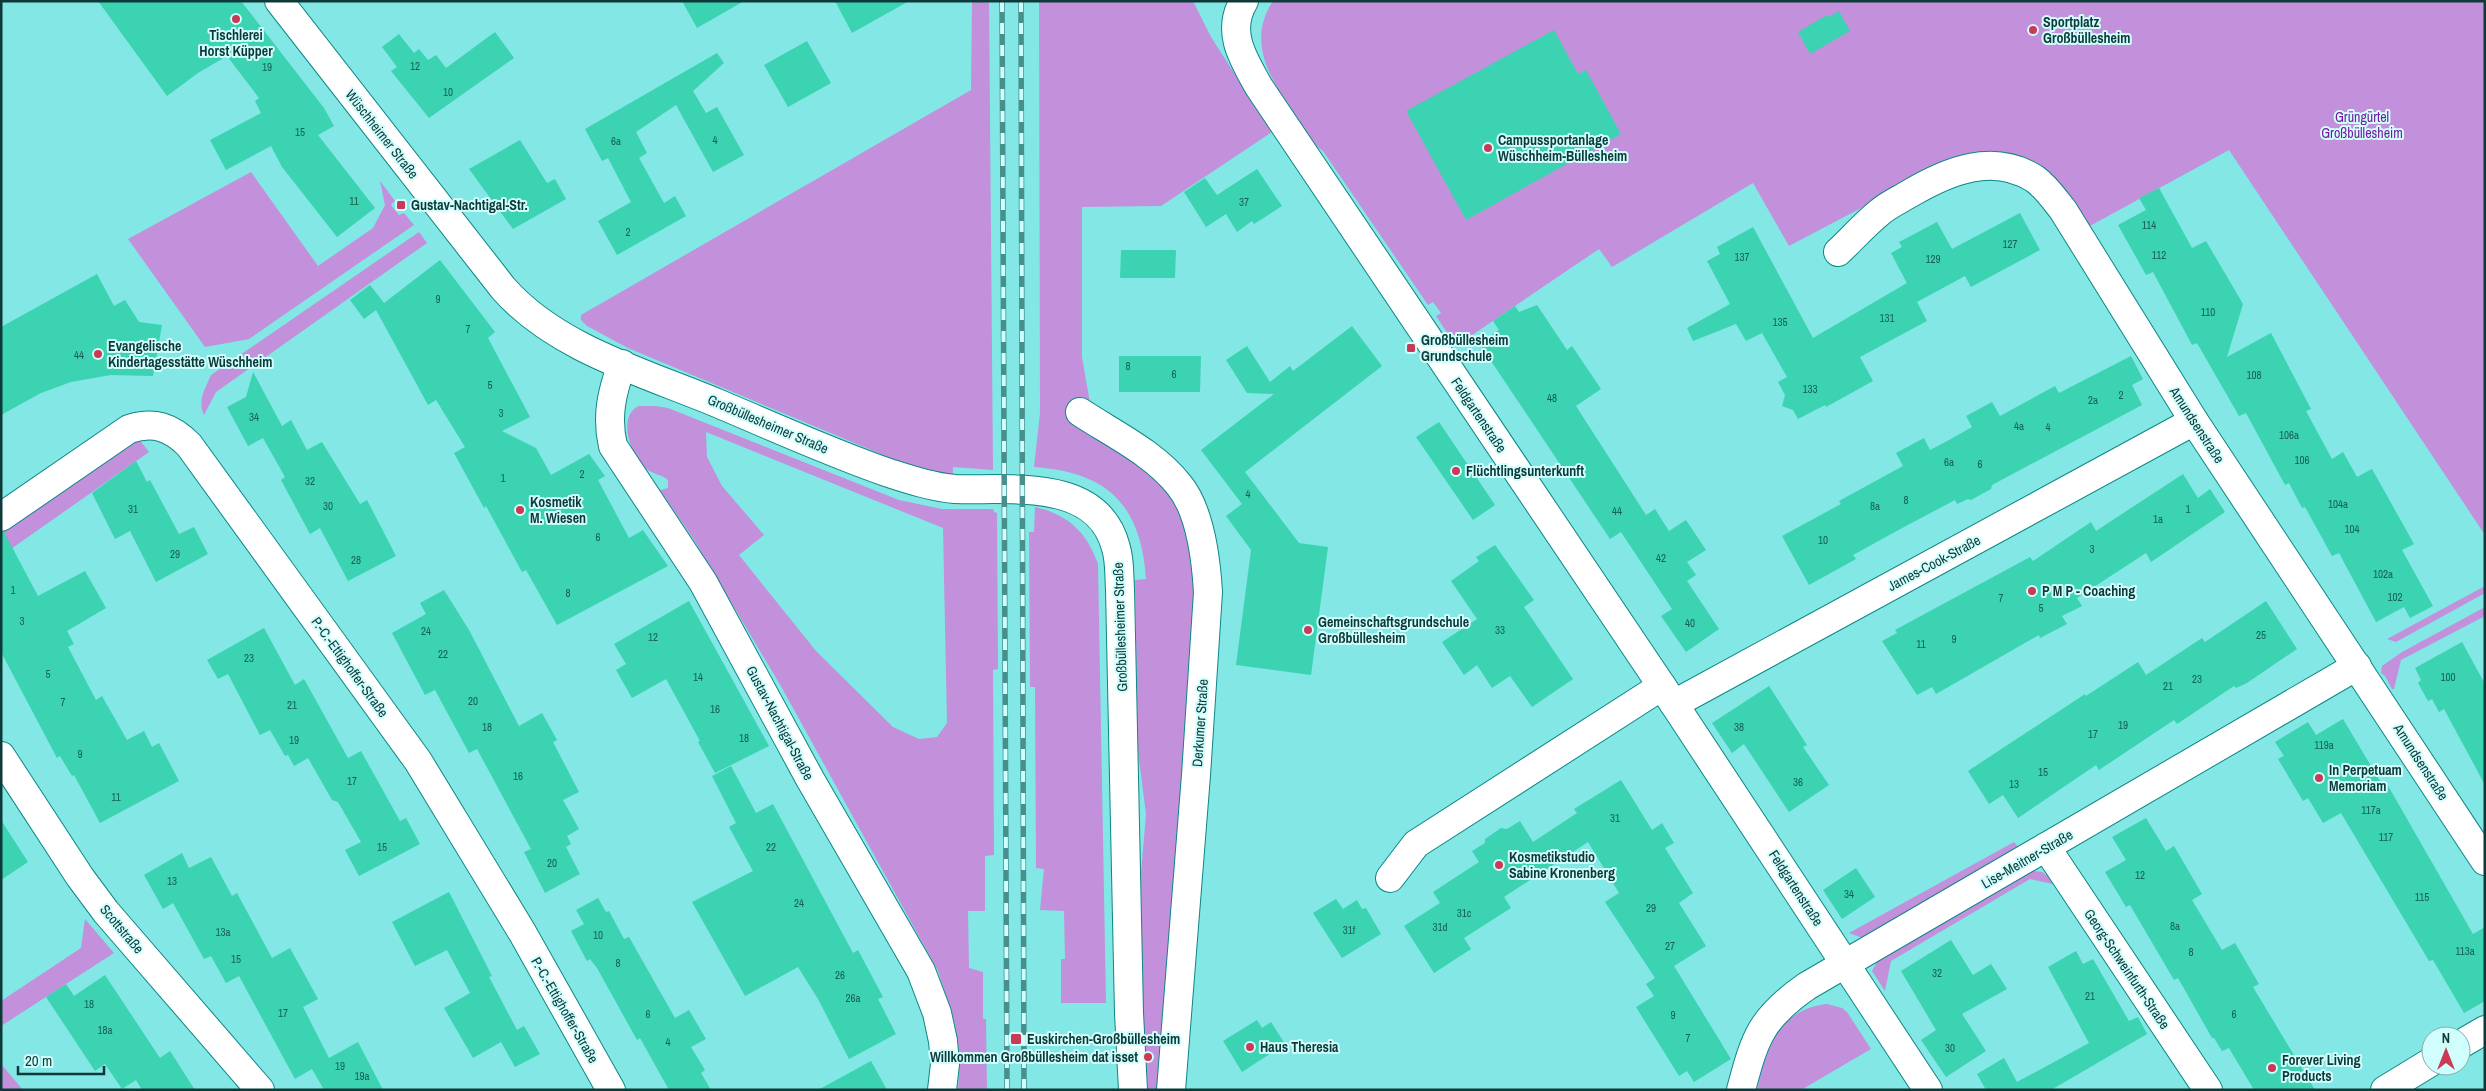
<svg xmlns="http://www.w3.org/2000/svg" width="2486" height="1091" font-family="'Archivo Narrow',sans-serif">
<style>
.green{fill:#c390dc;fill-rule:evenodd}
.building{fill:#3bd3b1}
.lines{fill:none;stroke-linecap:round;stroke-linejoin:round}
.street-casing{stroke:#0c8786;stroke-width:30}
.secondary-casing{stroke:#0c8786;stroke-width:30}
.street{stroke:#fff;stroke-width:28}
.secondary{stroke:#fff;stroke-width:28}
.rail-casing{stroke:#468f8d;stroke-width:5.5}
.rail{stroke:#d0fefd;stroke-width:4;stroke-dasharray:11;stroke-linecap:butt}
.poi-dot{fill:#ca3a56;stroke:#d0fefd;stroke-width:2}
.labels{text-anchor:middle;stroke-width:4;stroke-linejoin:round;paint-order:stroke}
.number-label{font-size:11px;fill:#186057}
.poi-label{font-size:14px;font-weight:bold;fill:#0d3a39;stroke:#d0fefd;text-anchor:start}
.park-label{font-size:14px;fill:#791a9c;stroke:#d0fefd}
.street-label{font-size:14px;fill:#0d3a39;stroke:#d0fefd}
</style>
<rect width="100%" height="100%" fill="#82e7e5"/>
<g class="green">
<polygon points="972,1 989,1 993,470 953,467 953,474 939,473 895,460 628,348 587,326 581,320 581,315 971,90"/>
<path d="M1039 1H1193L1211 37 1272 132 1161 206 1082 207V357L1091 409 1079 403 1069 420C1101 440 1169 478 1182 515 1189 536 1192 560 1197 582L1162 1090H1148L1143 1018 1141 873 1146 814 1138 752 1135 580 1146 579C1141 505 1108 472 1034 467L1040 413Z"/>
<path d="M1273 1H2485V535L2229 150 2088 227 2057 184 1937 168 1789 246 1753 183 1612 267 1599 249 1456 346 1436 316 1441 313 1433 302 1428 305 1323 151 1315 145 1310 138C1284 96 1240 51 1273 1Z"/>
<polygon points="251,172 318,266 373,228 385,205 380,181 395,201 391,205 399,215 404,213 414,225 249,339 205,347 128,239"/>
<path d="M419 232 427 243 216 392 204 415C197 401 205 389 211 375Z"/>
<path d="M639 406H655L668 408 899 500 942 509H993L994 512 997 513 998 669 993 670 994 855 985 856V911H968L969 968 983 972V1019H986L987 1090H958L960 1058 955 1025 938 971 782 688 694 540 660 490 668 488V480C661 474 655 475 648 470 631 459 616 416 639 406ZM706 432 943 528 947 723 937 737 919 739 893 727 816 651 739 555 764 535 722 486 707 457Z"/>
<polygon points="138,438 149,452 1,556 1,530"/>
<path d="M1035 507C1067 514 1087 532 1098 564L1106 1003H1061V959H1065L1064 911 1040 910 1044 869 1036 868 1035 687H1030L1029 532H1034Z"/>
<polygon points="2485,586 2485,593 2396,642 2387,639"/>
<polygon points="2485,607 2485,616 2401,660 2394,689 2392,689 2385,676 2381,673 2382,666 2402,652"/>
<polygon points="2014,842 2020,849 1865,939 1849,933"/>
<polygon points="2033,871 2042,872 2062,886 2030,879 1891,961 1885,991 1872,971 1878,960 2026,872"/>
<polygon points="85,919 114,953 1,1026 1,1001 81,948"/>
<path d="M1827 1004 1842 1008 1847 1012 1871 1049 1801 1090H1757C1767 1048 1777 1010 1827 1004Z"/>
<polygon points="1,1064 23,1090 1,1090"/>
</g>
<g class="building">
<polygon points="98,1 241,1 324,108 334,126 318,135 375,208 337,237 282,167 271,146 226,170 210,140 261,113 255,101 259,98 227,56 198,73 167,96"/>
<polygon points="682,1 744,1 697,28"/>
<polygon points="835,1 909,1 852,33"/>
<polygon points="1839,11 1850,31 1810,54 1798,32 1827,15 1829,17"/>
<polygon points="1554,30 1578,74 1586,70 1621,134 1466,220 1406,111"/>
<polygon points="495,32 514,58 429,118 391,71 397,67 382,47 399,34 414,53 419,49 428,60 436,55 446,68"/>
<polygon points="807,41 831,83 788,107 764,65"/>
<polygon points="717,53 724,63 693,91 706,113 717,107 744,155 713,172 676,105 636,132 647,153 639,158 664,203 675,196 686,216 617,255 598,221 631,202 608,158 602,161 585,129"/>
<polygon points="520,140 547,183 555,179 566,199 513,229 469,169"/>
<polygon points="1257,169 1282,206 1254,224 1252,221 1237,232 1226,214 1206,227 1184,192 1205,178 1217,195"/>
<polygon points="2159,188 2192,248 2206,241 2243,304 2227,357 2271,333 2311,409 2306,411 2332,459 2343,452 2357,477 2372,469 2414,544 2402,550 2433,606 2410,618 2404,607 2376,622 2339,553 2332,556 2305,507 2302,508 2289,483 2285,485 2246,413 2239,416 2197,343 2192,345 2153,272 2146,275 2118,225 2146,210 2139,198"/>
<polygon points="2020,213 2040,250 1971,287 1965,276 1917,302 1927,321 1860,357 1873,381 1826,407 1825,405 1798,419 1793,410 1782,406 1785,395 1778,382 1787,377 1762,333 1746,341 1736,324 1693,341 1687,328 1730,304 1707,261 1720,254 1717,247 1753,227 1813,338 1907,283 1910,289 1891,253 1902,247 1899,242 1937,222 1952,249"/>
<polygon points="1121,250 1176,250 1175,278 1120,278"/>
<polygon points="440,260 495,332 488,338 530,417 502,431 536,448 551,475 589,454 605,476 598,480 629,538 643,530 668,566 557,625 526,570 522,572 486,506 484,508 454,453 465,447 436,400 428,405 376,310 364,319 350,300 370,285 384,303"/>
<polygon points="97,274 114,306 125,300 139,322 162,325 153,376 111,375 71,382 41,393 1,415 1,327"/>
<polygon points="1537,305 1567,350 1572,346 1601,389 1576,406 1646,515 1655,509 1669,531 1686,520 1706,550 1687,562 1696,575 1687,581 1719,629 1686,652 1661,616 1672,609 1621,532 1610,539 1479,343 1499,330 1493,321 1515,306 1519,312"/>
<polygon points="1352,326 1382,366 1245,472 1299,543 1328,547 1311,675 1236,665 1251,550 1226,516 1242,504 1201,450 1274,394 1247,393 1226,360 1247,346 1270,382 1290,366 1293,371"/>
<polygon points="1119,356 1201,356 1200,392 1119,392"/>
<polygon points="2131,356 2143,379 2132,385 2142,405 1992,485 1991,489 1971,500 1968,499 1957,504 1955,500 1904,527 1853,555 1856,559 1809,585 1782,536 1841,504 1839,501 1903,466 1896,453 1924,438 1930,450 1951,439 1972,427 1966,416 1992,402 2000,416 2055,386 2059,393"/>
<polygon points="253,372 282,426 291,420 307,450 322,442 360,504 367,500 396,556 348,581 320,528 310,534 281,480 285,477 263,438 248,446 227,407 246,397"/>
<polygon points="1439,422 1495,505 1473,520 1416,437"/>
<polygon points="136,461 147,482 150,480 179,534 194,527 208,554 156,582 130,531 115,539 92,493"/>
<polygon points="2183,474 2198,498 2210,489 2225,512 2151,562 2146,553 2077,598 2082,606 2062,616 2067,624 2040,638 2039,635 1936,694 1932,687 1917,695 1882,641 1897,633 1895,630 2030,557 2033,561 2091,522 2096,531"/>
<polygon points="1,532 4,532 38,596 85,571 106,608 67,631 74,644 68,647 96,700 102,696 127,740 144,731 152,747 159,743 179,781 100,823 74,775 72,776 60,756 57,758 1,652"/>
<polygon points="1495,545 1534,600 1524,607 1573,679 1532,707 1510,676 1492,688 1477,665 1464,675 1442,642 1477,619 1451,581 1479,561 1476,557"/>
<polygon points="444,590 469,630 519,726 542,713 557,740 553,742 579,792 563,800 579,829 567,836 571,844 566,847 580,874 545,893 524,852 531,849 477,749 469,753 435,690 425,695 392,633 426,614 420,603"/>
<polygon points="689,601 769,746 715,773 698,742 700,741 666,679 632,698 616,670 626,664 614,644"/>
<polygon points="2266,601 2297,649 2247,683 2236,688 2234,686 2177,724 2174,720 2099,770 2096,765 2018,818 2003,795 1989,804 1968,771 2085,694 2086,696 2138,662 2146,675 2202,638 2205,642"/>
<polygon points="264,628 295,685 304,679 348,758 361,751 400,821 406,818 420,844 359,876 345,850 361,842 338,802 332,800 308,758 294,766 288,755 285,756 270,730 260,735 228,674 218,679 207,660"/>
<polygon points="2462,642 2485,684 2485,785 2444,709 2439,712 2432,699 2428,701 2418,683 2421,680 2415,668"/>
<polygon points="1769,686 1807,745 1803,747 1829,785 1789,812 1744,744 1732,753 1712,723"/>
<polygon points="2343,719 2383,786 2387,784 2473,934 2485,927 2485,1001 2464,1013 2433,960 2429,961 2341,813 2323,823 2308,798 2303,801 2278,759 2284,756 2275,742 2308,722 2316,735"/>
<polygon points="731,766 756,813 773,804 853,953 858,950 883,997 878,999 896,1034 849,1059 818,999 798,967 745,996 692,902 753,871 729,827 736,823 712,776"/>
<polygon points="1621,780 1652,830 1662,823 1674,843 1665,848 1693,893 1679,903 1706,946 1674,966 1731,1059 1694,1082 1687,1071 1679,1076 1636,1007 1654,996 1646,984 1655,978 1605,902 1619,893 1588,842 1504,897 1511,908 1464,938 1471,949 1434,973 1404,926 1440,903 1433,892 1479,862 1472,851 1485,843 1485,839 1501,828 1507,829 1520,821 1533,842 1577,813 1574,809"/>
<polygon points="2146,818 2166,851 2174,846 2202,894 2192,900 2222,950 2235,943 2259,984 2253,987 2315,1090 2254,1090 2229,1048 2222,1051 2214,1038 2212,1038 2178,978 2174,980 2130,905 2126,907 2105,872 2126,860 2112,837"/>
<polygon points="1,820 28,862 1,880"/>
<polygon points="182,853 189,868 211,857 232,896 237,893 272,958 290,948 318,999 303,1007 329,1058 358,1042 383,1090 324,1090 312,1069 295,1079 239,976 226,983 211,956 204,959 173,903 163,909 144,875"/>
<polygon points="1856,868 1875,897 1842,919 1823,890"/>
<polygon points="449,892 492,976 489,977 517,1030 524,1026 540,1054 515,1067 501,1042 473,1058 444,1008 470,993 447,950 415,966 392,922"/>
<polygon points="598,898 606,912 609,911 624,939 629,937 675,1018 689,1010 706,1039 691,1047 705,1070 701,1073 711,1090 669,1090 640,1038 637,1040 597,968 590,959 587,961 571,931 584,924 576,910"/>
<polygon points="1336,899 1343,909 1357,900 1362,909 1366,908 1381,934 1342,958 1313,913"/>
<polygon points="1951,940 1973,975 1991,964 2007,989 1962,1014 1986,1051 1946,1077 1921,1040 1936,1030 1901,971"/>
<polygon points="2076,951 2083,964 2093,959 2129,1021 2138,1017 2147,1034 2051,1090 1986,1090 1977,1074 2004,1058 2017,1082 2089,1043 2048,967"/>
<polygon points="105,975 160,1058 170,1051 195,1090 142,1090 136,1080 122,1089 105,1064 95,1071 46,997 66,984 74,996"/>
<polygon points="1257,1020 1262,1028 1271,1022 1285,1044 1242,1072 1223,1041"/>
<polygon points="871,1061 887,1090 818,1090"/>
</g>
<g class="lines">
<g class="street-casing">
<g id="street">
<path d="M1244 1C1225 32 1244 60 1259 87L1674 704 1928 1090"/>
<path d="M1838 252C1852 239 1865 224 1880 212 1888 205 1899 200 1909 194 1948 171 1993 152 2035 179 2046 187 2055 200 2063 210L2194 421 2485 861"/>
<path d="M622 364C612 392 606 416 613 446L703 582 810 779 921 971 937 1013 943 1041 945 1064 942 1090"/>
<path d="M1080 412C1113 434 1154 453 1179 485 1200 510 1206 559 1208 592L1196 775 1171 1090"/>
<path d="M1 517 129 429C154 421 171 427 189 445L418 761 522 932 611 1090"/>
<polyline points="1674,704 2194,421"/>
<polyline points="1,756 80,877 106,912 260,1090"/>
<polyline points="2046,847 2208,1090"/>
<polyline points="1390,878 1416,844 1662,686"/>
<polyline points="2461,1044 2485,1030"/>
<path d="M1741 1090C1755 1037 1761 1018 1807 986L2357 666"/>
<polyline points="2385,1090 2431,1062"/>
</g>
</g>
<g class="secondary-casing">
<path id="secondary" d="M279 1 503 288C555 348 645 373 717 403 774 427 831 453 889 473 911 480 932 487 955 489 1010 491 1098 477 1116 548 1120 561 1119 575 1120 589L1129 1013 1133 1090"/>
</g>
<use href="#street" class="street"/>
<use href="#secondary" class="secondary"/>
<g class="rail-casing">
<g id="rail">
<polyline points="1002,1 1007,1090"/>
<polyline points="1021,1 1024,1090"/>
</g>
</g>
<use href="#rail" class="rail"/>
</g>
<g class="poi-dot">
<circle cx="236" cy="19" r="5"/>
<circle cx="2033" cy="30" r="5"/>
<circle cx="1488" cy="148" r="5"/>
<rect x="396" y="200" width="10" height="10" rx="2.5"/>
<rect x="1406" y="343" width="10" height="10" rx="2.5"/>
<circle cx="98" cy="354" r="5"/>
<circle cx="1456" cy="471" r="5"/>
<circle cx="520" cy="510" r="5"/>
<circle cx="2032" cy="591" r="5"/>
<circle cx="1308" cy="630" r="5"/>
<circle cx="2319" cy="778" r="5"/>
<circle cx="1499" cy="865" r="5"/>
<rect x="1010" y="1033" width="12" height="12" rx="2.5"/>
<circle cx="1250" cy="1047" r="5"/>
<circle cx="1148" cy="1057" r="5"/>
<circle cx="2272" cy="1068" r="5"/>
</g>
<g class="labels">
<g class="number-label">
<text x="415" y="70">12</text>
<text x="267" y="71">19</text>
<text x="448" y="96">10</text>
<text x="300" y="136">15</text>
<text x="715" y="144">4</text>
<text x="616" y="145">6a</text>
<text x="354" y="205">11</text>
<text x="1244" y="206">37</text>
<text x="2149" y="229">114</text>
<text x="628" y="236">2</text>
<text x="2010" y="248">127</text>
<text x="2159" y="259">112</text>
<text x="1742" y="261">137</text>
<text x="1933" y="263">129</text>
<text x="438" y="303">9</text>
<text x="2208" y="316">110</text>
<text x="1887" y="322">131</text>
<text x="1780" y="326">135</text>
<text x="468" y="333">7</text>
<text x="79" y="359">44</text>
<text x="1128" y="370">8</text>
<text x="1174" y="378">6</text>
<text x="2254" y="379">108</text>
<text x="490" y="389">5</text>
<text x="1810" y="393">133</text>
<text x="2121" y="399">2</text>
<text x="1552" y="402">48</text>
<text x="2093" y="404">2a</text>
<text x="501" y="417">3</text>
<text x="254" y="421">34</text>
<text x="2019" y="430">4a</text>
<text x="2048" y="431">4</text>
<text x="2289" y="439">106a</text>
<text x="2302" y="464">106</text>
<text x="1949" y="466">6a</text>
<text x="1980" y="468">6</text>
<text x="582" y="478">2</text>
<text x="503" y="482">1</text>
<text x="310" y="485">32</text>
<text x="1248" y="498">4</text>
<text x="1906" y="504">8</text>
<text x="2338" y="508">104a</text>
<text x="328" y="510">30</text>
<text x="1875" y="510">8a</text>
<text x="133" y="513">31</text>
<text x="2188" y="513">1</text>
<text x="1617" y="515">44</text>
<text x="2158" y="523">1a</text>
<text x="2352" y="533">104</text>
<text x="598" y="541">6</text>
<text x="1823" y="544">10</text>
<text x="2092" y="553">3</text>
<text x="175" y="558">29</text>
<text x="1661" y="562">42</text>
<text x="356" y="564">28</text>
<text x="2383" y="578">102a</text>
<text x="13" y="594">1</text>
<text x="568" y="597">8</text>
<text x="2395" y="601">102</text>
<text x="2001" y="602">7</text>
<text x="2041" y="612">5</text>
<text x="22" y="625">3</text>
<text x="1690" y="627">40</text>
<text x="1500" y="634">33</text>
<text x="426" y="635">24</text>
<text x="2261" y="639">25</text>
<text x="653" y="641">12</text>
<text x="1954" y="643">9</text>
<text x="1921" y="648">11</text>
<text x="443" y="658">22</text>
<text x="249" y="662">23</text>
<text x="48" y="678">5</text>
<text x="698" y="681">14</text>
<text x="2448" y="681">100</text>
<text x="2197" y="683">23</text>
<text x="2168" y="690">21</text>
<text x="473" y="705">20</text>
<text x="63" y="706">7</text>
<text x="292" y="709">21</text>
<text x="715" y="713">16</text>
<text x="2123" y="729">19</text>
<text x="487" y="731">18</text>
<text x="1739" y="731">38</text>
<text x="2093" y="738">17</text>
<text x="744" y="742">18</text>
<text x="294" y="744">19</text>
<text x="2324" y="749">119a</text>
<text x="80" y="758">9</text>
<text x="2043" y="776">15</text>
<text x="518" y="780">16</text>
<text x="352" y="785">17</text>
<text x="1798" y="786">36</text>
<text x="2014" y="788">13</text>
<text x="116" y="801">11</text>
<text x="2371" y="814">117a</text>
<text x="1615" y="822">31</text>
<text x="2386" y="841">117</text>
<text x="382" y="851">15</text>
<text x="771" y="851">22</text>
<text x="552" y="867">20</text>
<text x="2140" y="879">12</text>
<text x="172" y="885">13</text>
<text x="1849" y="898">34</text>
<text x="2422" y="901">115</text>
<text x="799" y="907">24</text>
<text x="1651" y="912">29</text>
<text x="1464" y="917">31c</text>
<text x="2175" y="930">8a</text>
<text x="1440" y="931">31d</text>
<text x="1349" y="934">31f</text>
<text x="223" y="936">13a</text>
<text x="598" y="939">10</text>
<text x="1670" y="950">27</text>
<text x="2465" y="955">113a</text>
<text x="2191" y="956">8</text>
<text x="236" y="963">15</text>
<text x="618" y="967">8</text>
<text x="1937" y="977">32</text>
<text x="840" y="979">26</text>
<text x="2090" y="1000">21</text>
<text x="853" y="1002">26a</text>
<text x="89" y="1008">18</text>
<text x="283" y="1017">17</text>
<text x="648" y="1018">6</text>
<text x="2234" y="1018">6</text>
<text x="1673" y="1019">9</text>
<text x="105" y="1034">18a</text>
<text x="1688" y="1042">7</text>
<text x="668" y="1046">4</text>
<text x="1950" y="1052">30</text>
<text x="340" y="1070">19</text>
<text x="362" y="1080">19a</text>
</g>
<g class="poi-label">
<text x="2043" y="27">Sportplatz<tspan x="2043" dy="16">Großbüllesheim</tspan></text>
<text x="236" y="40" text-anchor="middle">Tischlerei<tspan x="236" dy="16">Horst Küpper</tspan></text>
<text x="1498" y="145">Campussportanlage<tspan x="1498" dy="16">Wüschheim-Büllesheim</tspan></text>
<text x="411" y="210">Gustav-Nachtigal-Str.</text>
<text x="1421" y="345">Großbüllesheim<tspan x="1421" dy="16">Grundschule</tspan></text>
<text x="108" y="351">Evangelische<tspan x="108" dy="16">Kindertagesstätte Wüschheim</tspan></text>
<text x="1466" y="476">Flüchtlingsunterkunft</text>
<text x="530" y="507">Kosmetik<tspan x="530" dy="16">M. Wiesen</tspan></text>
<text x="2042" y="596">P M P - Coaching</text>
<text x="1318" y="627">Gemeinschaftsgrundschule<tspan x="1318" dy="16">Großbüllesheim</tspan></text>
<text x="2329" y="775">In Perpetuam<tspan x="2329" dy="16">Memoriam</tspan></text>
<text x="1509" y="862">Kosmetikstudio<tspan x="1509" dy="16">Sabine Kronenberg</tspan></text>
<text x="1027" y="1044">Euskirchen-Großbüllesheim</text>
<text x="1260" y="1052">Haus Theresia</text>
<text x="1138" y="1062" text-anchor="end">Willkommen Großbüllesheim dat isset</text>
<text x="2282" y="1065">Forever Living<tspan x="2282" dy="16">Products</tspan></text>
</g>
<g class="park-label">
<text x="2362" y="122">Grüngürtel<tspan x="2362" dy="16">Großbüllesheim</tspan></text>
</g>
<g class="street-label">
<text transform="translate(382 134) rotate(52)" y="5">Wüschheimer Straße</text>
<text transform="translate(1479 415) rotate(56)" y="5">Feldgartenstraße</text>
<text transform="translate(768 424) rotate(23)" y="5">Großbüllesheimer Straße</text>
<text transform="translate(2197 425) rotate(57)" y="5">Amundsenstraße</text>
<text transform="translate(1934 563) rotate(-28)" y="5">James-Cook-Straße</text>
<text transform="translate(1120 627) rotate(-92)" y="5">Großbüllesheimer Straße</text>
<text transform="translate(350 667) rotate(54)" y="5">P.-C.-Ettighoffer-Straße</text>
<text transform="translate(780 723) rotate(62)" y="5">Gustav-Nachtigal-Straße</text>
<text transform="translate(1200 723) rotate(-86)" y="5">Derkumer Straße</text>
<text transform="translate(2421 762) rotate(57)" y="5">Amundsenstraße</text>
<text transform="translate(2027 859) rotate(-30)" y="5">Lise-Meitner-Straße</text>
<text transform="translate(1796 888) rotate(57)" y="5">Feldgartenstraße</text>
<text transform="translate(122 929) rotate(50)" y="5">Scottstraße</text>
<text transform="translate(2127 969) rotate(56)" y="5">Georg-Schweinfurth-Straße</text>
<text transform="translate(565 1010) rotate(60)" y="5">P.-C.-Ettighoffer-Straße</text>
</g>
</g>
<rect width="2486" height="1091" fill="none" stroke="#0d3a39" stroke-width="5"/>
<g transform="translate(2446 1051)"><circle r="24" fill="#d0fefd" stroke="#82b0af"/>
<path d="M0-4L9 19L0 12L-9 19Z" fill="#ca3a56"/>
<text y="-8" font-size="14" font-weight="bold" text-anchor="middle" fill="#0d3a39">N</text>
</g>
<path d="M18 1066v8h86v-8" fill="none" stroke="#0d3a39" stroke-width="2.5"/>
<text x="25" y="1066" font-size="15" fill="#0d3a39" stroke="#d0fefd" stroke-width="4" paint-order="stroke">20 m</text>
</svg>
